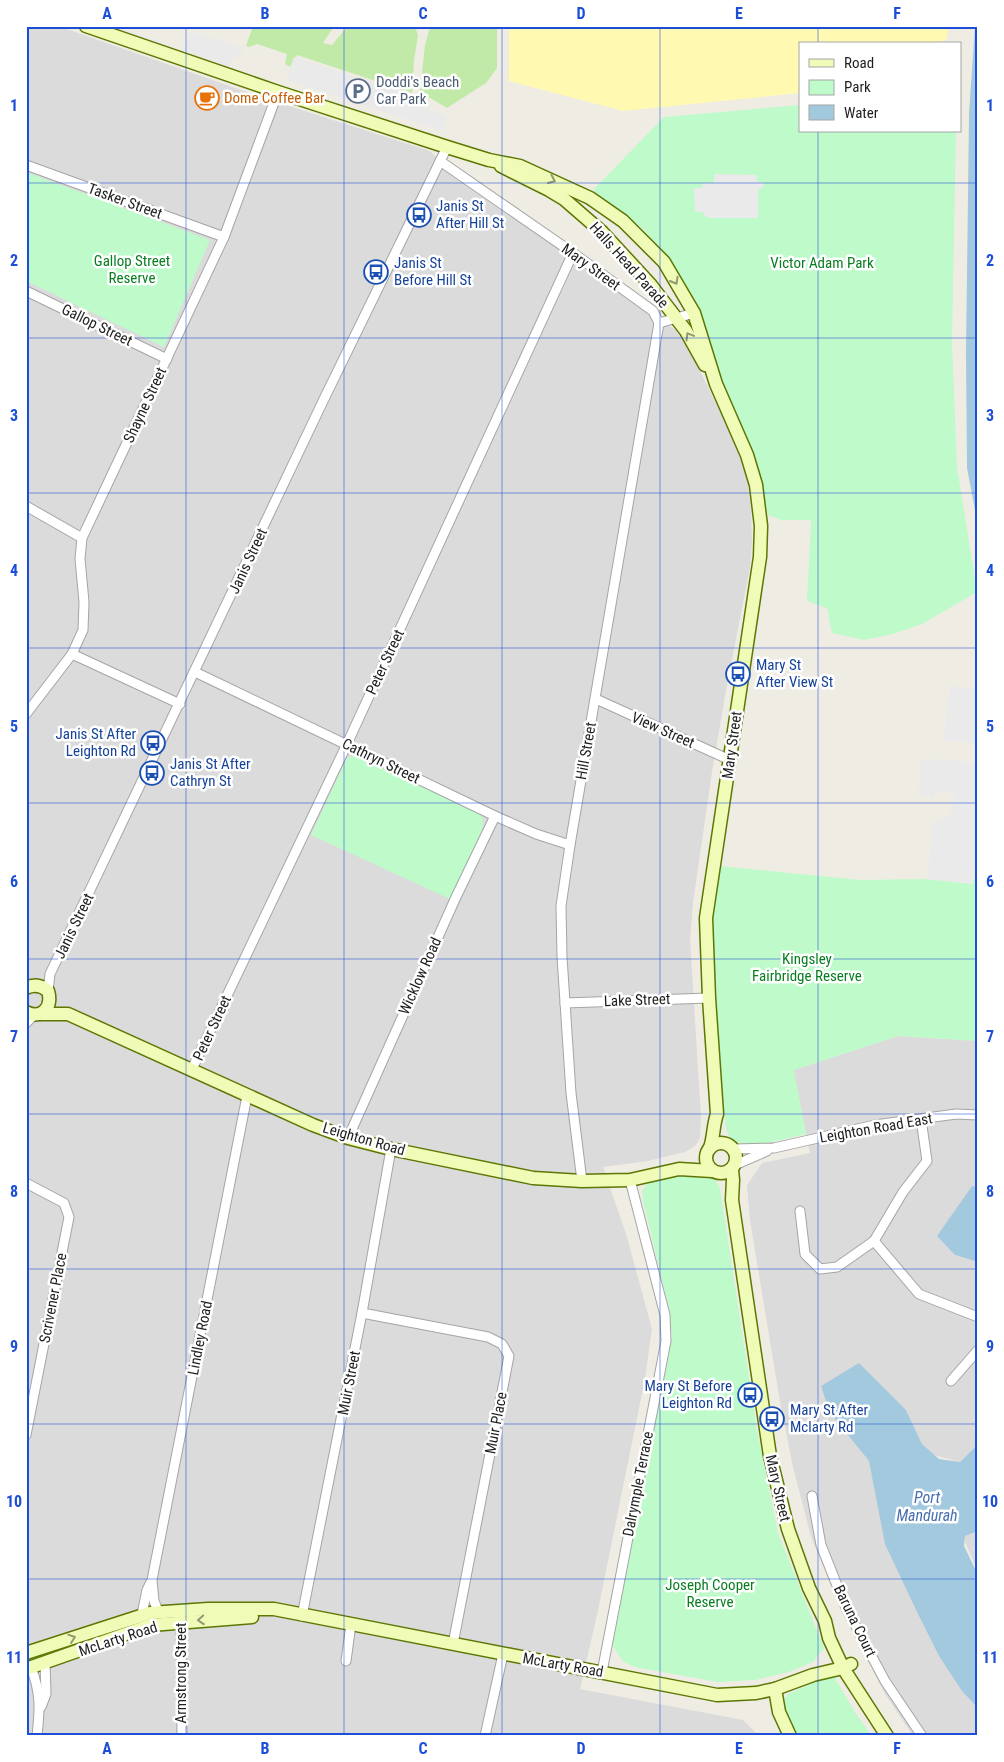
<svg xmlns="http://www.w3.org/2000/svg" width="1004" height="1762" font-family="'Roboto Condensed',sans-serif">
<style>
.residential{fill:#dcdbdb}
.grass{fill:#c1eaa8}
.sand{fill:#fff9b2}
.park{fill:#bffacb}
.parking{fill:#eaeaea}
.water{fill:#a3c9de}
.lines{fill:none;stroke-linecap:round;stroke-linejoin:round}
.street-casing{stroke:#a5a5a5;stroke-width:11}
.secondary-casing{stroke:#5c7703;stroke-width:15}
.street{stroke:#fff;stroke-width:9}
.secondary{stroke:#effbb6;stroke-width:12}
.oneway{stroke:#919872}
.grid{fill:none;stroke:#1d4ed8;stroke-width:1;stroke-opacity:0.55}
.labels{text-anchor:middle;stroke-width:5;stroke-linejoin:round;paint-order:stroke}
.service-label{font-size:15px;fill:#4e5e75;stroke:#fff;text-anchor:start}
.food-label{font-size:15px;fill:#c56008;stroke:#fff;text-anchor:start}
.street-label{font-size:15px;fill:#1e1e1e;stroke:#fff}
.transit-label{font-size:15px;fill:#164399;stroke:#fff;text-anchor:start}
.park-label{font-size:15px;fill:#097e21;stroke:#fff}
.water-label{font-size:16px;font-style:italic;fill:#486faf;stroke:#fff}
.neatline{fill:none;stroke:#1d4ed8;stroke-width:2}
.grid-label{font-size:16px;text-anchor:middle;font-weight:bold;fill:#1d4ed8}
</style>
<rect width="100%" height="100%" fill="#efede3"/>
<g class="residential">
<polygon points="26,26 58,26 258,96 430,151 453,173 650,314 676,330 699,369 725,422 739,456 748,484 751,510 752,542 750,568 727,685 712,772 693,903 690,939 701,1117 700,1138 695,1146 685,1152 648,1161 603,1167 627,1237 652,1329 645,1379 597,1615 580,1689 743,1720 759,1736 26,1736"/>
<polygon points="898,1036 978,1041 978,1187 972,1186 955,1255 978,1262 978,1444 960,1462 934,1455 922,1444 906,1410 885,1390 830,1413 869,1461 978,1705 978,1736 913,1736 885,1694 835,1596 811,1537 793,1467 780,1402 750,1220 747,1185 762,1163 810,1153 793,1070"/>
<polygon points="978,1531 978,1572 965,1542 965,1536"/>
</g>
<g class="grass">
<polygon points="253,26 333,28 323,43 332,45 346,28 415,27 418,35 414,61 412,93 297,55 290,67 285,64 287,54 257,44 249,47 246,46"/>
<polygon points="441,26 497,26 497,68 486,83 447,108 420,92 425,45 430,27"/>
</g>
<g class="sand">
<polygon points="292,26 441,26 304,28"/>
<polygon points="509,26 948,26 947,39 935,44 800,44 800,93 623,111 509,81"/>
</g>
<g class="park">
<polygon points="800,105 800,131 956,131 952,342 957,467 977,592 922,624 893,634 864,640 832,633 827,608 807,601 811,520 781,520 768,515 754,456 714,360 666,258 644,230 593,190 664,117"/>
<polygon points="26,172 210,240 164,347 26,281"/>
<polygon points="356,755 361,756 479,813 483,818 483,830 450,899 311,835 346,760 349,757"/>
<path d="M719 866 860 880 927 879 972 884 976 875 978 877V1041L898 1036 794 1070 806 1134C790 1137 745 1152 732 1139 727 1135 726 1127 725 1121L715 1012 711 940 713 898Z"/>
<polygon points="696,1171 713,1175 720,1188 757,1430 778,1533 824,1648 813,1662 789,1672 755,1680 718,1682 634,1667 623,1661 612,1645 672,1336 669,1309 643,1201 642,1191 649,1181"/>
<polygon points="826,1677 835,1678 856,1714 872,1736 797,1736 783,1715 781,1703 788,1694"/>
</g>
<g class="parking">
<polygon points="104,26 115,26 162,42 161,46"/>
<polygon points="189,31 243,48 240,55 231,61 228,67 184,51"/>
<polygon points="294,57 430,102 429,110 447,116 442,131 286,80"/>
<polygon points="714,174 756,175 757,182 763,182 764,186 758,191 758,218 708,218 702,212 695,212 694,188 702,188 703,183 714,183"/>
<polygon points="950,686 978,688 978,743 943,741"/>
<polygon points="921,759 957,760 978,765 978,845 972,884 927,879 933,823 950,814 954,794 935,791 934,799 918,795"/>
</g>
<g class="water">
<polygon points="975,26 978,26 978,526 967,468 966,354 969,113"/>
<polygon points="972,1186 978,1187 978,1262 955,1255 937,1236"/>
<polygon points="859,1363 906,1410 922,1444 939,1459 960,1462 978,1444 978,1531 965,1536 964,1546 978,1575 978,1708 962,1691 939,1656 918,1614 885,1544 869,1461 830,1413 821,1386"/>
</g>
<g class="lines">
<g class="street-casing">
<g id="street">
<polyline points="440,161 573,253 653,311 659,323 694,313"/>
<polyline points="26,165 224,237"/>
<polyline points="26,291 167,359"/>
<polyline points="26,506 82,538"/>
<polyline points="72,654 180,704"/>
<polyline points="195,672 495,816 536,834 570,845"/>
<polyline points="596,699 730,760"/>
<polyline points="26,714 72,654 83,630 84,602 80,559 82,538 224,237 278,92"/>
<polyline points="48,991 50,974 324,399 447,147"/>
<polyline points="565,1003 709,998"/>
<polyline points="26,1023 34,1015"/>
<polyline points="192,1069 347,744 573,253"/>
<polyline points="348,1138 456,897 495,816"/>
<polyline points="734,1149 774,1148 875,1125 956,1114 978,1115"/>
<polyline points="735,1165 767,1151"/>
<polyline points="582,1181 571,1093 562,957 561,906 570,845 659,323"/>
<polyline points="26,1183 64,1203 69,1217 26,1435"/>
<polyline points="800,1211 805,1254 820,1269 837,1267 874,1241 903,1192 927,1161 921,1119"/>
<polyline points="874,1241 919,1294 978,1317"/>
<polyline points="362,1313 488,1337 502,1344 509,1356 453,1644"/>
<polyline points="951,1381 978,1350"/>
<polyline points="812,1496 821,1545 846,1608 885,1681 922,1736"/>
<polyline points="152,1581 154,1601 158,1611"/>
<polyline points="142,1614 147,1590 152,1580 247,1096"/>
<polyline points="302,1616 362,1313 391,1149"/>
<polyline points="181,1619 182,1736"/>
<polyline points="346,1661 351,1624"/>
<path d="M31 1667C41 1694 40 1708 37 1736"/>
<polyline points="602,1672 666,1341 665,1315 630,1180"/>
<polyline points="41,1707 46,1694 45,1663"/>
<polyline points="485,1736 503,1654"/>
</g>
</g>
<g class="secondary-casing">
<g id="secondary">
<path d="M86 26 278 92 447 147 489 160 520 166 590 198 623 221 664 262 694 313 716 384 747 455 756 485 761 526 760 557 706 918 709 998 717 1114C713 1125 714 1136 710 1148"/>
<polyline points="501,166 549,190 564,199 602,232 650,284 686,331 705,365"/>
<path d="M26 988C34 984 41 985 48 991 53 1007 42 1020 26 1012"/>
<polyline points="41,1014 68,1014 313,1125 348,1138 391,1149 533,1178 582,1181 630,1180 679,1169 712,1171"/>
<circle cx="721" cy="1158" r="15"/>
<polyline points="732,1170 733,1180 732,1200 770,1456 788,1529 809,1588 825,1621 829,1638 843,1668 887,1736"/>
<polyline points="26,1653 150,1613 208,1609 274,1609 717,1695 756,1693 775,1689 813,1675 843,1668 851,1664"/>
<polyline points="26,1669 151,1625 252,1617"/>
<polyline points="775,1689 779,1712 790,1736"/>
</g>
</g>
<use href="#street" class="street"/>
<use href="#secondary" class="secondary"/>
</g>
<defs><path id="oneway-chevron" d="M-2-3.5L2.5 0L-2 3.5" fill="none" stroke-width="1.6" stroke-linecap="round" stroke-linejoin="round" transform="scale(1.25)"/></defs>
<g class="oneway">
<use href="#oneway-chevron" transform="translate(552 180) rotate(24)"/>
<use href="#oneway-chevron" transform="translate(675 281) rotate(60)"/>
<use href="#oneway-chevron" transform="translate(689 336) rotate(-121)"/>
<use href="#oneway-chevron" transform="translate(201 1620) rotate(176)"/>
<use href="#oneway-chevron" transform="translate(72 1638) rotate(-19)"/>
</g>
<path class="grid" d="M186 26V1736M344 26V1736M502 26V1736M660 26V1736M818 26V44M818 131V1736M26 183H978M26 338H978M26 493H978M26 648H978M26 803H978M26 959H978M26 1114H978M26 1269H978M26 1424H978M26 1579H978"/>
<defs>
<g id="parking-ring" transform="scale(1.25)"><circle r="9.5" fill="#fff" stroke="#5c6f8a" stroke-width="1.5"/><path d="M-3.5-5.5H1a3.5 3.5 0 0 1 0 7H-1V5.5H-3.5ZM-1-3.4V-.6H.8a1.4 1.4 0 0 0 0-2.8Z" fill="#5c6f8a"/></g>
<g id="cafe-ring" transform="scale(1.25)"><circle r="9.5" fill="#fff" stroke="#e8710a" stroke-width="1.5"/><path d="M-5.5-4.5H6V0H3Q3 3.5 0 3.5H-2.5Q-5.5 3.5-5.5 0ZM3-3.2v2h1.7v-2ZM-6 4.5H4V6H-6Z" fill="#e8710a"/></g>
<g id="bus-ring" transform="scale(1.25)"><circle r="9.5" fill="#fff" stroke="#1a4fb4" stroke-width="1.5"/><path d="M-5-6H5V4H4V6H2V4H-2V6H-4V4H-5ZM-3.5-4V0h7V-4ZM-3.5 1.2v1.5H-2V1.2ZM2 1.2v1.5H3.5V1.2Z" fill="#1a4fb4"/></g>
</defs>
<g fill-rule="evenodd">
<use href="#parking-ring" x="358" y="91"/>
<use href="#cafe-ring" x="207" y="98"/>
<use href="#bus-ring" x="419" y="215"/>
<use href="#bus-ring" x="376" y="272"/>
<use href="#bus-ring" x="738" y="674"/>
<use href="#bus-ring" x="153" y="743"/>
<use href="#bus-ring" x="152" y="773"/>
<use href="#bus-ring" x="750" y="1395"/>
<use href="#bus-ring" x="772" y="1419"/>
</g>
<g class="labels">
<g class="service-label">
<text x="376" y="87">Doddi's Beach<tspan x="376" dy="17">Car Park</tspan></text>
</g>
<g class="food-label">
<text x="224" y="103">Dome Coffee Bar</text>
</g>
<g class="street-label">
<text transform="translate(125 201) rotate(20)" y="5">Tasker Street</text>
<text transform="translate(629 265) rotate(48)" y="5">Halls Head Parade</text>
<text transform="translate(591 267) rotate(36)" y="5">Mary Street</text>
<text transform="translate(97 325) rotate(26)" y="5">Gallop Street</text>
<text transform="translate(145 405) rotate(-65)" y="5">Shayne Street</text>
<text transform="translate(248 561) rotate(-65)" y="5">Janis Street</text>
<text transform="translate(385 662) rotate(-65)" y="5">Peter Street</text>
<text transform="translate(663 730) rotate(24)" y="5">View Street</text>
<text transform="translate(732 745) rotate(-82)" y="5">Mary Street</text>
<text transform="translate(586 751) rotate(-80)" y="5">Hill Street</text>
<text transform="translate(381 761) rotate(26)" y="5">Cathryn Street</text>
<text transform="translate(74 926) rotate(-64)" y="5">Janis Street</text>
<text transform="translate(420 976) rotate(-66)" y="5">Wicklow Road</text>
<text transform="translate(637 1000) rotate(-2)" y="5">Lake Street</text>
<text transform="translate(212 1028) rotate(-65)" y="5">Peter Street</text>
<text transform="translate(876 1128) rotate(-10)" y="5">Leighton Road East</text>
<text transform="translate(364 1139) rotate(16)" y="5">Leighton Road</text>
<text transform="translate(53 1298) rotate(-79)" y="5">Scrivener Place</text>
<text transform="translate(200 1338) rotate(-79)" y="5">Lindley Road</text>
<text transform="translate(349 1383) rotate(-79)" y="5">Muir Street</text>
<text transform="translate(496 1423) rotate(-79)" y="5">Muir Place</text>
<text transform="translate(638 1484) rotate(-79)" y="5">Dalrymple Terrace</text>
<text transform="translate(778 1488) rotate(77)" y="5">Mary Street</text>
<text transform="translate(855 1621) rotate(64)" y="5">Baruna Court</text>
<text transform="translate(118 1639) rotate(-18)" y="5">McLarty Road</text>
<text transform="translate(563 1665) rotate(10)" y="5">McLarty Road</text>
<text transform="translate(181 1673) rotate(-90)" y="5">Armstrong Street</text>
</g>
<g class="transit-label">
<text x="436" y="211">Janis St<tspan x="436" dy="17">After Hill St</tspan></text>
<text x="394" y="268">Janis St<tspan x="394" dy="17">Before Hill St</tspan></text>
<text x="756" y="670">Mary St<tspan x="756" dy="17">After View St</tspan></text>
<text x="136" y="739" text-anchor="end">Janis St After<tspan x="136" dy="17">Leighton Rd</tspan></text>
<text x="170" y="769">Janis St After<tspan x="170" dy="17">Cathryn St</tspan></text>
<text x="732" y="1391" text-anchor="end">Mary St Before<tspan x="732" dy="17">Leighton Rd</tspan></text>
<text x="790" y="1415">Mary St After<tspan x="790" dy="17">Mclarty Rd</tspan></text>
</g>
<g class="park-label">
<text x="132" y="266">Gallop Street<tspan x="132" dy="17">Reserve</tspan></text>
<text x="822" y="268">Victor Adam Park</text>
<text x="807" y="964">Kingsley<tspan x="807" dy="17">Fairbridge Reserve</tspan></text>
<text x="710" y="1590">Joseph Cooper<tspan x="710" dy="17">Reserve</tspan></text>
</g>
<g class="water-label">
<text x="927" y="1503">Port<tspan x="927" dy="18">Mandurah</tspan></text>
</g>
</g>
<rect width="1004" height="1762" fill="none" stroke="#ffffff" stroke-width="55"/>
<rect x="799" y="42" width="162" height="90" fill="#ffffff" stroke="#a5a5a5"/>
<rect x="809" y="59" width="25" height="8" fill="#effbb6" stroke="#a5a5a5"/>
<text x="844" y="68" font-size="15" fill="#1e1e1e">Road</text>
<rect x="809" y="80" width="25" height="15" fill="#bffacb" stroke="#a5a5a5"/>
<text x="844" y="92" font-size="15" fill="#1e1e1e">Park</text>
<rect x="809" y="105" width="25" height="15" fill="#a3c9de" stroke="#a5a5a5"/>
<text x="844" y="118" font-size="15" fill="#1e1e1e">Water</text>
<rect x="28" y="28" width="948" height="1706" class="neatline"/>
<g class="grid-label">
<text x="107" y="19">A</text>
<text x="265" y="19">B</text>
<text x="423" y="19">C</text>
<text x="581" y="19">D</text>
<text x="739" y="19">E</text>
<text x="897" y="19">F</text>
<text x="14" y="111">1</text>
<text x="990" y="111">1</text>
<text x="14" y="266">2</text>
<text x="990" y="266">2</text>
<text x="14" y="421">3</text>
<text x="990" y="421">3</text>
<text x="14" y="576">4</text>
<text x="990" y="576">4</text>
<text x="14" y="732">5</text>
<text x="990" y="732">5</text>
<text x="14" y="887">6</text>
<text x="990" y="887">6</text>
<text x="14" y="1042">7</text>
<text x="990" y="1042">7</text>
<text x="14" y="1197">8</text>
<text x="990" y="1197">8</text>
<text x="14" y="1352">9</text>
<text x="990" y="1352">9</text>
<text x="14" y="1507">10</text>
<text x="990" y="1507">10</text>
<text x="14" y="1663">11</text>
<text x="990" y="1663">11</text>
<text x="107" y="1754">A</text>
<text x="265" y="1754">B</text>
<text x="423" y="1754">C</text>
<text x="581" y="1754">D</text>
<text x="739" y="1754">E</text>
<text x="897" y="1754">F</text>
</g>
</svg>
